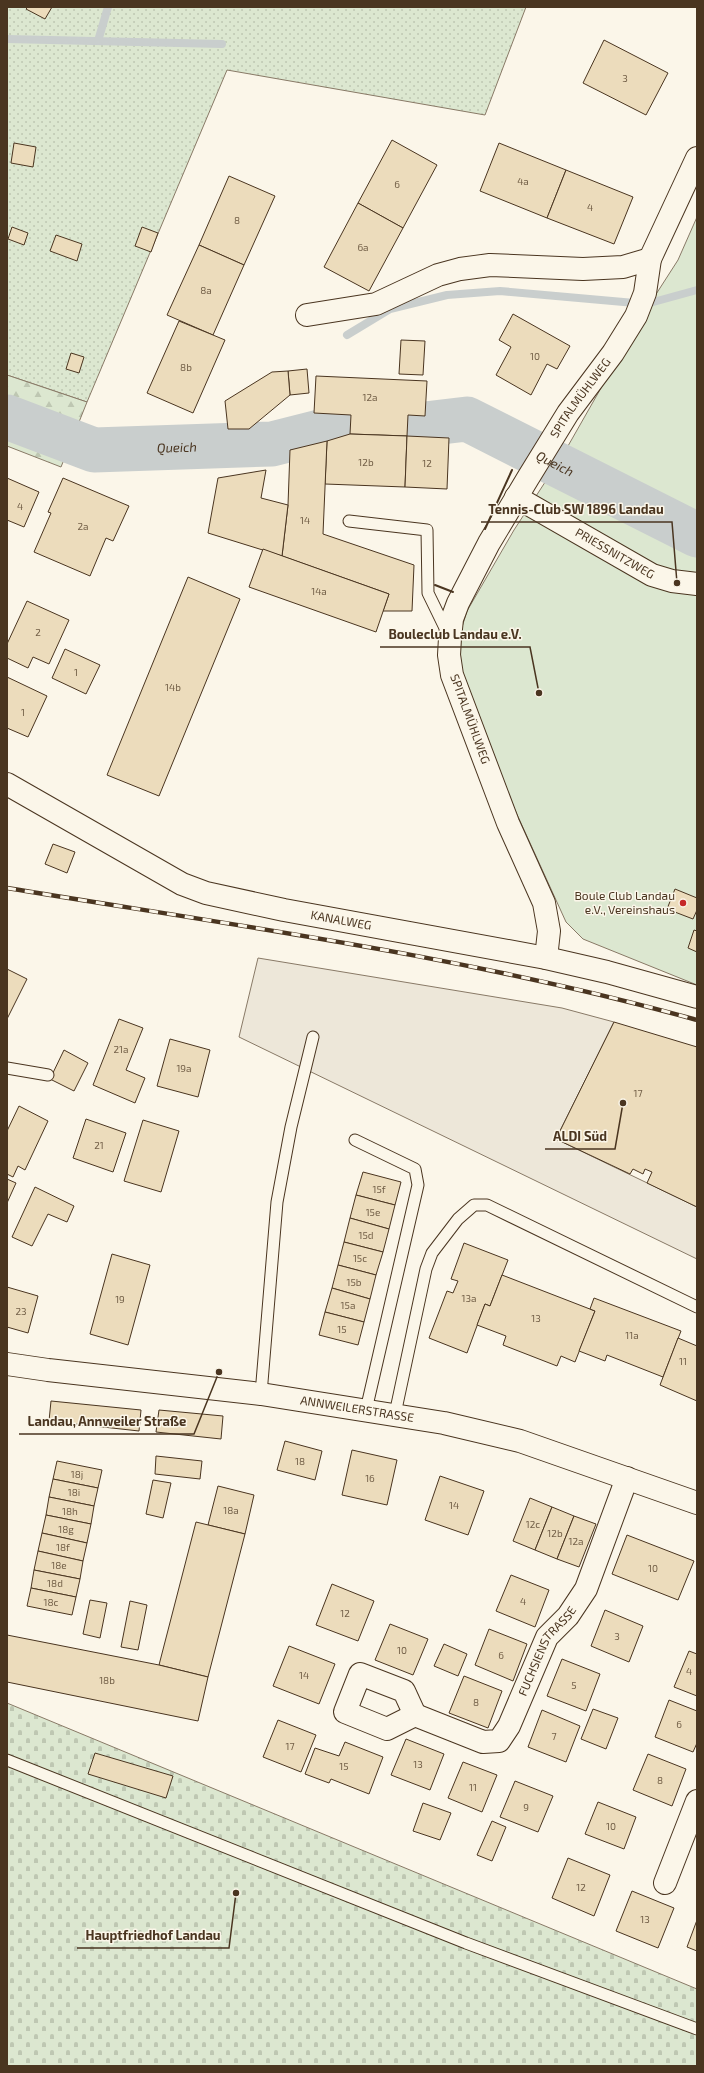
<svg xmlns="http://www.w3.org/2000/svg" width="704" height="2073" font-family="'Exo 2',sans-serif">
<style>
.grass{fill:url(#grass-dots);stroke:#887966}
.forest{fill:url(#forest-firs);stroke:#887966}
.cemetery{fill:url(#cemetery-stones);stroke:#887966}
.park{fill:#dce7d0;stroke:#887966}
.parking{fill:#ede7d9;stroke:#887966}
.lines{fill:none;stroke-linecap:round;stroke-linejoin:round}
.stream{stroke:#c9cecd;stroke-width:8}
.river{stroke:#c9cecd;stroke-width:45}
.building{fill:#ecdcbc;stroke:#4a3520}
.service-casing{stroke:#4a3520;stroke-width:13}
.minor-casing{stroke:#4a3520;stroke-width:24}
.tertiary-casing{stroke:#4a3520;stroke-width:24}
.service{stroke:#fbf6e9;stroke-width:11}
.minor{stroke:#fbf6e9;stroke-width:22}
.tertiary{stroke:#fbf6e9;stroke-width:22}
.rail-casing{stroke:#4a3520;stroke-width:4.5}
.rail{stroke:#fbf6e9;stroke-width:3;stroke-dasharray:9;stroke-linecap:butt}
.wall{stroke:#4a3520;stroke-width:2}
.poi-dot{fill:#c62828;stroke:#fbf6e9;stroke-width:1.5}
.labels{text-anchor:middle;stroke-width:3;stroke-linejoin:round;paint-order:stroke}
.number-label{font-size:10px;fill:#725f47}
.street-label{font-size:12px;fill:#4a3520;stroke:#fbf6e9}
.poi-label{font-size:12px;fill:#4a3520;stroke:#fbf6e9;text-anchor:end}
.water-label{font-size:13px;font-style:italic;fill:#4a3520;stroke:#fbf6e9}
.leader{fill:none;stroke:#4a3520;stroke-width:1.5}
.callout-dot{fill:#4a3520;stroke:#fbf6e9;stroke-width:1.5}
.callout-label{font-size:13px;text-anchor:middle;font-weight:bold;fill:#4a3520;stroke:#fbf6e9;stroke-width:3;stroke-linejoin:round;paint-order:stroke}
</style>
<defs>
<pattern id="grass-dots" width="8" height="8" patternUnits="userSpaceOnUse"><rect width="8" height="8" fill="#dce7d0"/><path d="M2 2h.1M6 6h.1" fill="none" stroke="#bec7b2" stroke-width="1.8" stroke-linecap="round"/></pattern>
<pattern id="forest-firs" width="22" height="20" patternUnits="userSpaceOnUse"><rect width="22" height="20" fill="#dce7d0"/><path d="M5 1l3.5 6h-7zM16 11l3.5 6h-7z" fill="#bec7b2"/></pattern>
<pattern id="cemetery-stones" width="16" height="16" patternUnits="userSpaceOnUse"><rect width="16" height="16" fill="#dce7d0"/><path d="M2 7V4a2 2 0 0 1 4 0v3zM10 15v-3a2 2 0 0 1 4 0v3z" fill="#bec7b2"/></pattern>
</defs>
<rect width="100%" height="100%" fill="#fbf6e9"/>
<polygon class="grass" points="7,7 526,7 485,115 227,70 87,402 7,375"/>
<polygon class="forest" points="7,375 87,402 61,467 7,446"/>
<polygon class="cemetery" points="7,1703 697,1989 697,2066 7,2066"/>
<polygon class="park" points="697,217 697,985 583,939 566,922 479,731 453,656 467,611 514,530 564,453 642,316 678,260"/>
<polygon class="parking" points="258,958 562,1008 614,1022 556,1139 697,1207 697,1259 239,1037"/>
<g class="lines">
<g class="stream">
<polyline points="7,39 222,44"/>
<polyline points="98,41 108,7"/>
<polyline points="347,335 390,309 447,295 500,291 646,304 697,290"/>
</g>
<g class="river">
<path id="s1" d="M7 417 94 450 272 444 351 424"/>
<path id="s2" d="M408 426 467 419 697 535"/>
</g>
</g>
<g class="building">
<polygon points="28,7 52,7 45,19 26,9"/>
<polygon points="604,40 668,73 646,115 583,83"/>
<polygon points="392,140 437,165 403,228 358,203"/>
<polygon points="14,143 36,147 33,167 11,163"/>
<polygon points="499,143 566,170 547,218 480,191"/>
<polygon points="566,170 633,197 614,244 547,218"/>
<polygon points="229,176 275,196 244,265 199,245"/>
<polygon points="358,203 403,228 369,291 324,267"/>
<polygon points="12,227 28,233 24,245 8,239"/>
<polygon points="142,227 158,233 151,252 135,246"/>
<polygon points="56,235 82,244 77,261 50,251"/>
<polygon points="199,245 244,265 213,335 167,315"/>
<polygon points="513,314 570,346 557,369 547,364 531,395 496,375 511,347 499,340"/>
<polygon points="179,321 225,340 193,413 147,393"/>
<polygon points="401,340 425,341 423,375 399,374"/>
<polygon points="71,353 84,357 79,373 66,369"/>
<polygon points="307,369 309,393 290,395 288,371"/>
<polygon points="288,371 290,395 249,429 228,429 225,401 272,372"/>
<polygon points="316,376 427,381 425,416 408,415 407,436 350,434 351,415 314,413"/>
<polygon points="350,434 407,436 405,487 325,484 327,441"/>
<polygon points="407,436 449,438 447,489 405,487"/>
<polygon points="327,441 323,534 414,565 412,611 383,611 389,594 282,556 288,505 290,450"/>
<polygon points="266,470 261,498 288,505 282,556 208,533 218,478"/>
<polygon points="7,478 39,492 24,527 7,520"/>
<polygon points="63,478 129,506 113,541 106,538 90,576 34,552 51,513 48,512"/>
<polygon points="263,549 389,594 376,632 249,587"/>
<polygon points="188,577 240,599 159,796 107,775"/>
<polygon points="27,601 69,620 49,664 33,657 28,668 7,658 7,644"/>
<polygon points="65,649 100,665 86,694 52,678"/>
<polygon points="7,677 47,696 28,737 7,728"/>
<polygon points="53,844 75,852 67,873 45,864"/>
<polygon points="675,889 697,898 697,910 693,919 667,909"/>
<polygon points="694,930 697,931 697,952 688,948"/>
<polygon points="7,969 27,979 7,1019"/>
<polygon points="119,1019 143,1028 126,1070 145,1078 135,1103 93,1085"/>
<polygon points="614,1022 697,1047 697,1207 647,1183 652,1172 645,1169 643,1174 633,1169 630,1174 556,1139"/>
<polygon points="170,1039 210,1050 198,1097 157,1086"/>
<polygon points="64,1050 88,1063 74,1091 50,1079"/>
<polygon points="19,1106 48,1121 25,1170 18,1166 13,1177 7,1174 7,1131"/>
<polygon points="86,1119 126,1133 113,1172 73,1158"/>
<polygon points="143,1120 179,1131 161,1192 124,1181"/>
<polygon points="363,1172 401,1182 395,1205 356,1195"/>
<polygon points="7,1179 16,1183 7,1203"/>
<polygon points="35,1187 74,1206 67,1222 48,1214 32,1246 12,1237"/>
<polygon points="356,1195 395,1205 389,1229 350,1218"/>
<polygon points="350,1218 389,1229 383,1252 344,1242"/>
<polygon points="344,1242 383,1252 376,1275 338,1265"/>
<polygon points="464,1243 508,1260 490,1306 485,1304 467,1353 429,1338 447,1291 453,1293 458,1281 451,1279"/>
<polygon points="112,1254 150,1265 128,1345 90,1334"/>
<polygon points="338,1265 376,1275 370,1299 332,1288"/>
<polygon points="502,1275 595,1311 575,1362 561,1356 557,1366 503,1345 506,1336 477,1325 485,1304 490,1306"/>
<polygon points="7,1287 38,1296 28,1333 7,1327"/>
<polygon points="332,1288 370,1299 364,1322 325,1312"/>
<polygon points="594,1298 681,1331 663,1377 607,1355 605,1361 579,1351 595,1311 590,1309"/>
<polygon points="325,1312 364,1322 358,1345 319,1335"/>
<polygon points="678,1338 697,1346 697,1401 660,1385"/>
<polygon points="51,1401 141,1410 139,1431 49,1421"/>
<polygon points="159,1410 223,1416 221,1439 156,1432"/>
<polygon points="285,1441 322,1451 315,1480 277,1470"/>
<polygon points="352,1450 397,1460 387,1505 342,1495"/>
<polygon points="156,1456 202,1461 200,1479 155,1474"/>
<polygon points="57,1461 102,1470 98,1488 53,1479"/>
<polygon points="440,1476 484,1491 468,1535 425,1520"/>
<polygon points="53,1479 98,1488 94,1506 49,1497"/>
<polygon points="153,1480 171,1483 163,1518 146,1514"/>
<polygon points="218,1486 254,1495 245,1534 208,1525"/>
<polygon points="49,1497 94,1506 91,1524 46,1515"/>
<polygon points="530,1498 552,1507 535,1550 513,1541"/>
<polygon points="552,1507 574,1516 557,1559 535,1550"/>
<polygon points="46,1515 91,1524 87,1543 42,1533"/>
<polygon points="574,1516 596,1524 579,1567 557,1559"/>
<polygon points="196,1522 245,1534 208,1677 159,1665"/>
<polygon points="42,1533 87,1543 83,1561 38,1551"/>
<polygon points="627,1535 694,1561 678,1600 612,1574"/>
<polygon points="38,1551 83,1561 80,1579 34,1570"/>
<polygon points="34,1570 80,1579 76,1597 31,1588"/>
<polygon points="511,1575 549,1590 535,1627 496,1611"/>
<polygon points="332,1584 374,1601 358,1641 316,1625"/>
<polygon points="31,1588 76,1597 72,1615 27,1606"/>
<polygon points="90,1600 107,1603 100,1638 83,1634"/>
<polygon points="130,1601 147,1605 138,1650 121,1647"/>
<polygon points="605,1610 643,1626 629,1662 591,1646"/>
<polygon points="390,1624 428,1639 413,1675 375,1660"/>
<polygon points="489,1629 527,1644 513,1681 475,1665"/>
<polygon points="7,1635 159,1665 208,1677 198,1721 7,1682"/>
<polygon points="444,1644 467,1654 458,1676 434,1666"/>
<polygon points="289,1646 335,1664 319,1704 273,1686"/>
<polygon points="689,1651 697,1654 697,1696 674,1687"/>
<polygon points="562,1659 600,1674 586,1711 547,1696"/>
<polygon points="464,1676 502,1691 488,1728 449,1713"/>
<polygon points="669,1700 697,1711 697,1743 693,1752 655,1737"/>
<polygon points="593,1709 618,1718 606,1749 581,1739"/>
<polygon points="542,1710 580,1726 566,1762 528,1747"/>
<polygon points="278,1720 316,1735 301,1772 263,1757"/>
<polygon points="406,1739 444,1754 430,1790 391,1775"/>
<polygon points="345,1742 383,1757 369,1794 331,1779 329,1783 305,1774 315,1748 339,1756"/>
<polygon points="95,1753 173,1776 166,1798 88,1774"/>
<polygon points="648,1754 686,1769 672,1806 633,1790"/>
<polygon points="463,1762 497,1775 482,1812 448,1798"/>
<polygon points="515,1781 553,1796 538,1832 500,1817"/>
<polygon points="598,1802 636,1817 624,1849 585,1834"/>
<polygon points="423,1803 451,1813 440,1840 413,1831"/>
<polygon points="492,1821 506,1827 492,1861 477,1855"/>
<polygon points="568,1858 610,1875 594,1916 552,1898"/>
<polygon points="632,1891 674,1908 658,1948 616,1931"/>
<polygon points="697,1920 697,1951 687,1947"/>
</g>
<g class="lines">
<g class="service-casing">
<g id="service">
<polyline points="349,521 427,530 428,593 447,632"/>
<polyline points="7,1068 48,1075"/>
<polyline points="355,1140 415,1169 418,1185 366,1410"/>
<polyline points="261,1394 277,1202 291,1127 313,1037"/>
<polyline points="395,1414 426,1269 432,1253 458,1219 474,1205 487,1205 697,1307"/>
<polyline points="7,1760 466,1943 697,2029"/>
</g>
</g>
<g class="minor-casing">
<g id="minor">
<polyline points="307,315 376,304 438,275 460,269 490,265 583,269 623,267 650,259"/>
<path id="s3" d="M516 497 652 575 672 581 697 584"/>
<path id="s4" d="M7 784 182 884 206 893 284 910 546 958 607 972 697 997"/>
<path id="s5" d="M546 958 549 931 544 903 508 823 452 675 449 655 450 638 452 619 458 603 489 543 528 478 568 413 613 353 636 316 645 293 650 259 697 158"/>
<polygon points="360,1674 404,1691 415,1715 387,1729 345,1712"/>
<path id="s6" d="M415 1715 483 1742 499 1741 509 1726 547 1637 568 1616 586 1589 627 1478"/>
<polyline points="665,1883 697,1801"/>
</g>
</g>
<g class="tertiary-casing">
<g id="tertiary">
<path id="s7" d="M7 1364 48 1370 261 1394 444 1423 520 1441 697 1503"/>
</g>
</g>
<use href="#service" class="service"/>
<use href="#minor" class="minor"/>
<use href="#tertiary" class="tertiary"/>
<g class="rail-casing">
<path id="rail" d="M7 888C238 926 472 957 697 1020"/>
</g>
<use href="#rail" class="rail"/>
<g class="wall">
<polyline points="485,529 512,470"/>
<polyline points="435,585 453,592"/>
</g>
</g>
<circle class="poi-dot" cx="683" cy="903" r="4"/>
<g class="labels">
<g class="number-label">
<text x="625" y="82">3</text>
<text x="523" y="185">4a</text>
<text x="397" y="188">6</text>
<text x="590" y="211">4</text>
<text x="237" y="224">8</text>
<text x="363" y="251">6a</text>
<text x="206" y="294">8a</text>
<text x="535" y="360">10</text>
<text x="186" y="371">8b</text>
<text x="370" y="401">12a</text>
<text x="366" y="466">12b</text>
<text x="427" y="467">12</text>
<text x="20" y="510">4</text>
<text x="305" y="524">14</text>
<text x="83" y="530">2a</text>
<text x="319" y="595">14a</text>
<text x="38" y="636">2</text>
<text x="76" y="676">1</text>
<text x="173" y="691">14b</text>
<text x="23" y="716">1</text>
<text x="121" y="1053">21a</text>
<text x="184" y="1072">19a</text>
<text x="638" y="1097">17</text>
<text x="99" y="1149">21</text>
<text x="379" y="1193">15f</text>
<text x="373" y="1216">15e</text>
<text x="366" y="1239">15d</text>
<text x="360" y="1262">15c</text>
<text x="354" y="1286">15b</text>
<text x="469" y="1302">13a</text>
<text x="120" y="1303">19</text>
<text x="348" y="1309">15a</text>
<text x="21" y="1315">23</text>
<text x="536" y="1322">13</text>
<text x="342" y="1333">15</text>
<text x="632" y="1339">11a</text>
<text x="683" y="1365">11</text>
<text x="300" y="1465">18</text>
<text x="77" y="1478">18j</text>
<text x="370" y="1482">16</text>
<text x="74" y="1496">18i</text>
<text x="454" y="1509">14</text>
<text x="231" y="1514">18a</text>
<text x="70" y="1515">18h</text>
<text x="533" y="1528">12c</text>
<text x="66" y="1533">18g</text>
<text x="555" y="1537">12b</text>
<text x="576" y="1545">12a</text>
<text x="63" y="1551">18f</text>
<text x="59" y="1569">18e</text>
<text x="653" y="1572">10</text>
<text x="55" y="1587">18d</text>
<text x="523" y="1605">4</text>
<text x="51" y="1606">18c</text>
<text x="345" y="1617">12</text>
<text x="617" y="1640">3</text>
<text x="402" y="1654">10</text>
<text x="501" y="1659">6</text>
<text x="689" y="1675">4</text>
<text x="304" y="1679">14</text>
<text x="107" y="1684">18b</text>
<text x="574" y="1689">5</text>
<text x="476" y="1706">8</text>
<text x="679" y="1728">6</text>
<text x="554" y="1740">7</text>
<text x="290" y="1750">17</text>
<text x="418" y="1768">13</text>
<text x="344" y="1770">15</text>
<text x="660" y="1784">8</text>
<text x="473" y="1791">11</text>
<text x="526" y="1811">9</text>
<text x="611" y="1830">10</text>
<text x="581" y="1891">12</text>
<text x="645" y="1923">13</text>
</g>
<g class="street-label">
<text dy="4" stroke="none"><textPath href="#s5" startOffset="614">SPITALMÜHLWEG</textPath></text>
<text dy="4" stroke="none"><textPath href="#s3" startOffset="114">PRIESSNITZWEG</textPath></text>
<text transform="translate(470 719) rotate(70)" y="4">SPITALMÜHLWEG</text>
<text dy="4" stroke="none"><textPath href="#s4" startOffset="365">KANALWEG</textPath></text>
<text dy="4" stroke="none"><textPath href="#s7" startOffset="353">ANNWEILERSTRASSE</textPath></text>
<text dy="4" stroke="none"><textPath href="#s6" startOffset="192">FUCHSIENSTRASSE</textPath></text>
</g>
<g class="poi-label">
<text x="675" y="900">Boule Club Landau<tspan x="675" dy="14">e.V., Vereinshaus</tspan></text>
</g>
<g class="water-label">
<text dy="5" stroke="none"><textPath href="#s1" startOffset="176">Queich</textPath></text>
<text dy="5" stroke="none"><textPath href="#s2" startOffset="158">Queich</textPath></text>
</g>
</g>
<path class="leader" d="M677 583L672 522H481M539 693L530 647H380M623 1103L615 1149H545M219 1372L194 1434H19M236 1893L229 1948H77"/>
<g class="callout-dot">
<circle cx="677" cy="583" r="4"/>
<circle cx="539" cy="693" r="4"/>
<circle cx="623" cy="1103" r="4"/>
<circle cx="219" cy="1372" r="4"/>
<circle cx="236" cy="1893" r="4"/>
</g>
<g class="callout-label">
<text x="576" y="514">Tennis-Club SW 1896 Landau</text>
<text x="455" y="639">Bouleclub Landau e.V.</text>
<text x="580" y="1141">ALDI Süd</text>
<text x="107" y="1426">Landau, Annweiler Straße</text>
<text x="153" y="1940">Hauptfriedhof Landau</text>
</g>
<rect width="704" height="2073" fill="none" stroke="#4a3520" stroke-width="16"/>
</svg>
